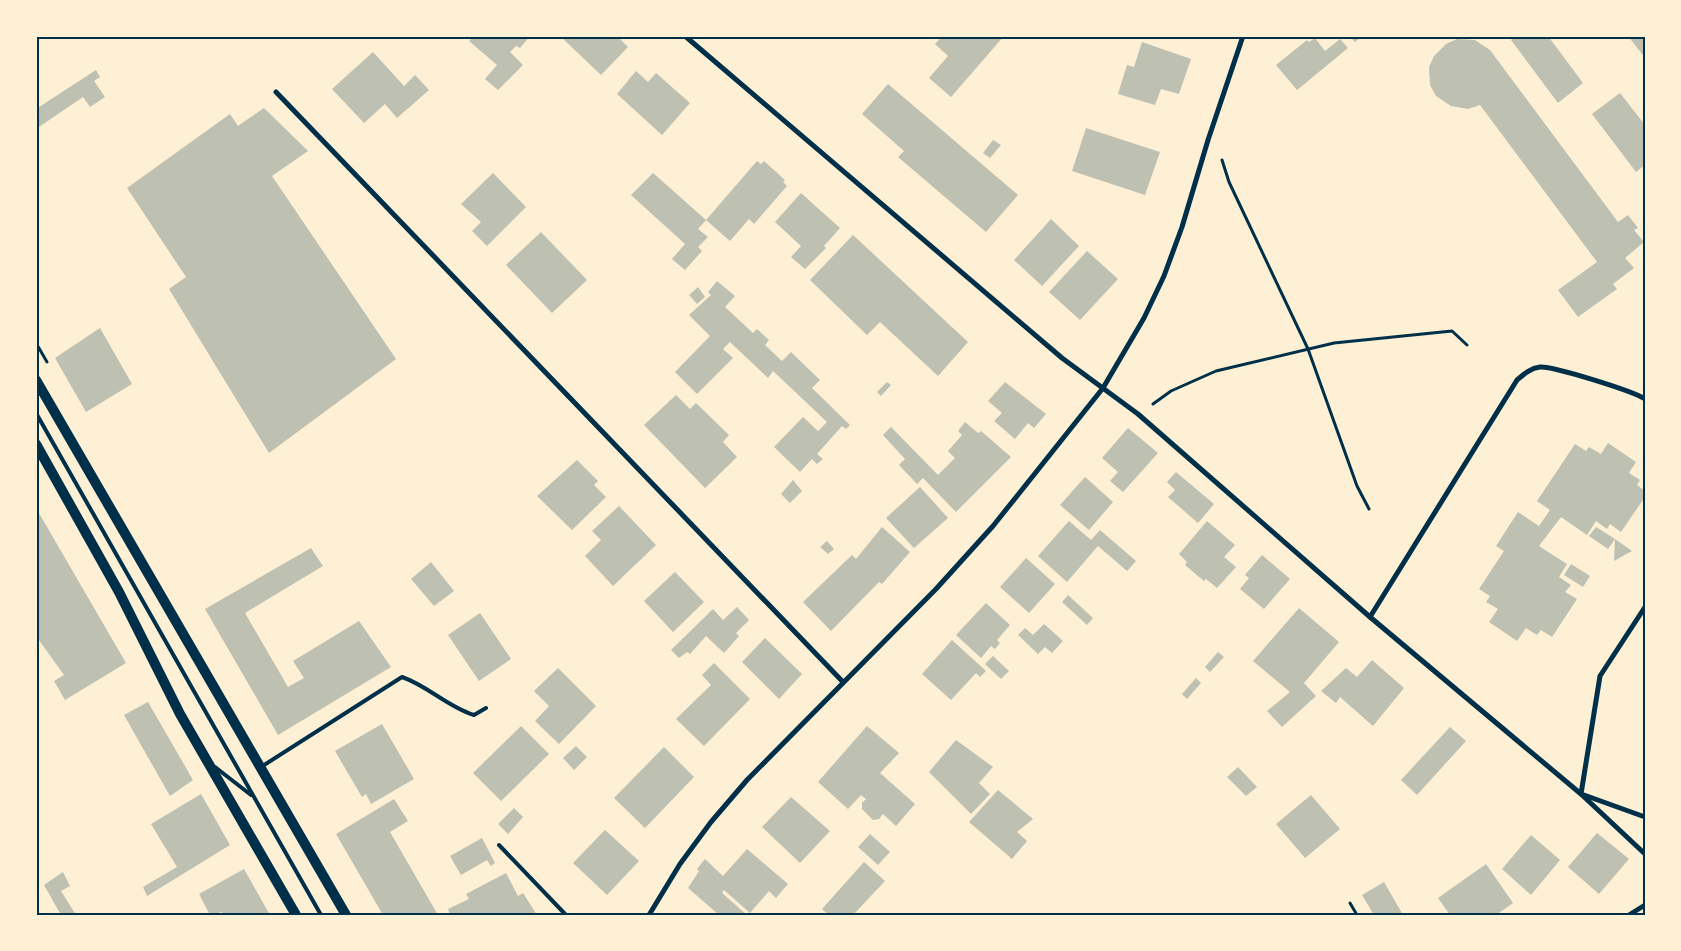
<svg xmlns="http://www.w3.org/2000/svg" width="1681" height="951" font-family="'DejaVu Sans',sans-serif">
<style>
.building{fill:#bec0b2}
.lines{fill:none;stroke-linecap:round;stroke-linejoin:round}
.path{stroke:#003049;stroke-width:3}
.service{stroke:#003049;stroke-width:4}
.minor{stroke:#003049;stroke-width:5}
.secondary{stroke:#003049;stroke-width:10}
.neatline{fill:none;stroke:#003049;stroke-width:2}
</style>
<rect width="100%" height="100%" fill="#fdf0d5"/>
<g class="building">
<polygon points="474,36 530,36 520,48 516,46 510,52 523,65 498,90 485,79 497,65 469,41"/>
<polygon points="560,36 617,36 628,47 601,75"/>
<polygon points="942,36 1004,36 951,97 929,78 948,56 935,44"/>
<polygon points="1353,36 1363,36 1355,42 1351,38"/>
<polygon points="1515,36 1548,36 1583,83 1558,103 1511,40"/>
<polygon points="1628,36 1645,36 1645,58"/>
<polygon points="1315,38 1325,51 1340,39 1348,48 1297,90 1276,65 1307,40 1309,42"/>
<polygon points="1457,39 1475,40 1490,50 1618,222 1628,215 1638,228 1634,230 1644,242 1625,258 1634,268 1613,284 1617,289 1578,317 1558,290 1597,262 1480,105 1468,109 1451,106 1436,96 1430,85 1429,67 1434,56 1446,44"/>
<polygon points="1142,42 1191,59 1179,94 1161,89 1155,105 1118,94 1127,65 1134,67"/>
<polygon points="373,52 404,86 415,75 429,90 397,118 385,104 364,123 332,89"/>
<polygon points="96,70 100,77 94,81 105,97 90,107 83,97 36,129 36,109"/>
<polygon points="636,71 648,82 656,73 690,103 662,135 617,94"/>
<polygon points="888,84 1018,195 986,232 898,157 904,151 862,114"/>
<polygon points="1620,93 1645,125 1645,165 1636,172 1592,114"/>
<polygon points="264,108 308,151 272,176 396,359 269,453 169,289 186,277 127,188 230,114 238,126"/>
<polygon points="1086,128 1160,152 1145,195 1072,171"/>
<polygon points="993,140 1001,145 990,158 983,153"/>
<polygon points="757,161 761,164 764,161 785,180 783,182 787,186 754,224 749,219 730,241 706,220"/>
<polygon points="493,173 526,207 487,246 472,231 481,222 461,204"/>
<polygon points="653,173 706,220 698,229 708,237 698,247 702,251 685,270 672,259 685,244 631,195"/>
<polygon points="801,193 840,228 824,246 826,248 805,269 791,257 801,246 775,222"/>
<polygon points="1051,219 1079,246 1042,286 1014,260"/>
<polygon points="541,232 587,280 552,313 506,265"/>
<polygon points="853,235 968,342 938,376 880,322 867,335 810,280"/>
<polygon points="1087,251 1118,279 1080,320 1049,292"/>
<polygon points="717,281 735,296 725,307 753,333 757,329 769,340 765,345 782,361 791,352 820,380 812,388 850,425 846,429 842,426 817,454 823,459 817,464 812,459 800,472 774,447 803,417 818,431 827,422 773,371 768,378 730,342 723,349 733,358 697,394 675,372 710,336 689,315 711,295 708,292"/>
<polygon points="698,287 705,297 697,304 689,295"/>
<polygon points="100,328 132,384 86,412 55,358"/>
<polygon points="887,382 891,385 881,396 877,392"/>
<polygon points="1005,382 1046,414 1034,428 1028,423 1015,439 994,421 1002,413 988,401"/>
<polygon points="676,395 690,409 696,403 729,435 723,442 737,457 705,488 644,425"/>
<polygon points="965,422 978,433 981,431 1011,457 956,512 923,478 917,484 899,465 905,459 883,435 891,427 938,475 955,458 948,451 962,435 958,431"/>
<polygon points="1128,428 1158,453 1123,492 1110,481 1118,472 1102,458"/>
<polygon points="1608,443 1636,462 1629,473 1640,480 1637,485 1645,491 1645,497 1621,532 1610,524 1607,529 1596,521 1587,535 1561,517 1539,546 1567,564 1559,577 1571,585 1565,592 1577,599 1552,637 1541,630 1537,635 1526,628 1517,641 1489,622 1498,609 1486,602 1490,596 1479,589 1504,551 1496,546 1518,512 1539,526 1550,510 1537,501 1575,444 1586,451 1589,447 1601,454"/>
<polygon points="577,460 598,481 594,485 606,497 572,530 537,496"/>
<polygon points="1176,472 1214,504 1198,523 1168,497 1175,490 1167,482"/>
<polygon points="1085,477 1113,502 1089,530 1060,505"/>
<polygon points="793,480 802,491 790,503 781,494"/>
<polygon points="920,487 948,518 914,548 886,518"/>
<polygon points="619,506 656,545 613,586 585,556 601,540 592,531"/>
<polygon points="36,508 126,663 65,700 54,681 64,675 36,636"/>
<polygon points="1069,521 1091,540 1100,530 1136,561 1127,571 1098,546 1067,582 1038,556"/>
<polygon points="1207,521 1235,545 1224,557 1236,567 1217,588 1206,579 1204,581 1185,565 1187,562 1179,554"/>
<polygon points="882,527 910,552 882,584 879,582 831,631 803,602 852,555 856,559"/>
<polygon points="1596,527 1615,539 1632,551 1614,561 1615,539 1608,549 1589,536"/>
<polygon points="827,541 834,549 828,554 820,547"/>
<polygon points="311,548 323,566 245,613 288,687 304,678 293,661 359,621 391,667 278,735 205,609"/>
<polygon points="1262,555 1290,579 1264,609 1240,589 1249,578 1245,575"/>
<polygon points="1026,558 1055,584 1029,613 1000,587"/>
<polygon points="431,562 454,591 434,606 411,579"/>
<polygon points="1571,564 1590,576 1583,587 1564,575"/>
<polygon points="675,572 704,602 673,632 644,601"/>
<polygon points="1068,595 1093,618 1087,625 1062,602"/>
<polygon points="986,603 1010,625 997,640 1000,643 995,649 991,646 981,658 956,635"/>
<polygon points="737,607 749,620 736,633 739,636 724,653 706,636 690,654 687,652 679,658 671,650 713,609 723,620"/>
<polygon points="1299,608 1339,642 1304,683 1316,696 1282,727 1267,711 1290,692 1253,661"/>
<polygon points="480,613 511,659 479,681 448,635"/>
<polygon points="1044,624 1063,641 1052,653 1045,647 1038,654 1018,635 1025,628 1033,635"/>
<polygon points="765,638 802,674 779,699 742,662"/>
<polygon points="952,640 986,671 980,677 976,673 951,700 922,674"/>
<polygon points="1218,652 1224,657 1210,672 1205,667"/>
<polygon points="993,656 1009,671 1001,679 985,664"/>
<polygon points="1372,660 1404,688 1373,726 1340,697 1336,703 1321,691 1346,668 1357,677"/>
<polygon points="714,663 750,699 704,746 676,719 711,685 702,675"/>
<polygon points="558,668 596,706 559,744 535,721 549,706 534,691"/>
<polygon points="1196,678 1201,683 1187,699 1182,694"/>
<polygon points="148,702 193,780 170,796 124,715"/>
<polygon points="382,724 414,779 371,804 366,794 362,797 335,751"/>
<polygon points="521,726 549,754 501,801 473,773"/>
<polygon points="867,726 899,753 880,773 915,804 896,826 883,814 879,819 873,820 862,809 862,803 866,799 861,795 848,809 818,782"/>
<polygon points="1450,727 1466,741 1417,795 1401,780"/>
<polygon points="956,740 993,767 979,783 990,794 971,814 929,772"/>
<polygon points="576,746 587,757 574,770 563,758"/>
<polygon points="664,747 694,777 645,828 614,798"/>
<polygon points="1238,767 1257,787 1246,796 1227,777"/>
<polygon points="998,790 1033,819 1017,832 1027,841 1012,859 969,822"/>
<polygon points="201,794 230,845 147,896 143,887 177,867 151,824"/>
<polygon points="1311,795 1340,829 1305,858 1276,824"/>
<polygon points="791,797 830,831 800,863 762,827"/>
<polygon points="394,799 408,821 390,832 438,915 383,915 336,834"/>
<polygon points="514,808 523,817 508,834 498,824"/>
<polygon points="605,830 639,861 607,895 573,863"/>
<polygon points="1597,833 1629,859 1599,894 1568,867"/>
<polygon points="870,834 890,852 878,865 858,847"/>
<polygon points="1531,835 1560,860 1531,895 1502,869"/>
<polygon points="482,838 495,863 491,866 487,860 461,875 450,856"/>
<polygon points="747,849 788,884 776,898 769,891 750,913 724,890 722,893 747,915 719,915 688,888 699,871 697,869 705,859 723,876"/>
<polygon points="864,862 885,881 853,915 829,915 822,909"/>
<polygon points="1486,864 1513,903 1496,915 1450,915 1438,898"/>
<polygon points="244,869 270,915 223,915 222,912 210,915 199,894"/>
<polygon points="63,872 70,886 61,891 76,915 61,915 44,885"/>
<polygon points="506,873 518,896 523,893 537,915 450,915 448,909 469,899 466,894"/>
<polygon points="1384,882 1403,915 1374,915 1362,895"/>
</g>
<g class="lines">
<g class="path">
<polyline points="1222,160 1229,182 1308,349 1357,486 1369,509"/>
<polyline points="36,343 47,362"/>
<polyline points="1153,404 1171,391 1216,371 1334,343 1452,331 1467,345"/>
<polyline points="1350,903 1357,915"/>
</g>
<g class="service">
<polyline points="36,413 321,915"/>
<polyline points="215,767 251,795"/>
<path d="M261 767 402 677C428 686 448 707 474 715L486 708"/>
<polyline points="499,845 566,915"/>
</g>
<g class="minor">
<polyline points="685,36 1062,358 1138,414 1370,617 1581,794 1645,854"/>
<polyline points="276,92 843,682"/>
<path d="M1370 617 1517 380C1524 374 1531 368 1540 367 1553 366 1633 391 1645 399"/>
<polyline points="1581,794 1600,676 1645,607"/>
<polyline points="1584,795 1645,817"/>
<polyline points="649,915 680,864 711,822 747,780 936,589 993,526 1103,388 1144,318 1164,276 1182,227 1208,140 1243,36"/>
<polyline points="1629,915 1645,905"/>
</g>
<g class="secondary">
<polyline points="36,380 346,915"/>
<polyline points="36,444 119,592 180,714 296,915"/>
</g>
</g>
<rect width="1681" height="951" fill="none" stroke="#fdf0d5" stroke-width="75"/>
<rect x="38" y="38" width="1606" height="876" class="neatline"/>
</svg>
